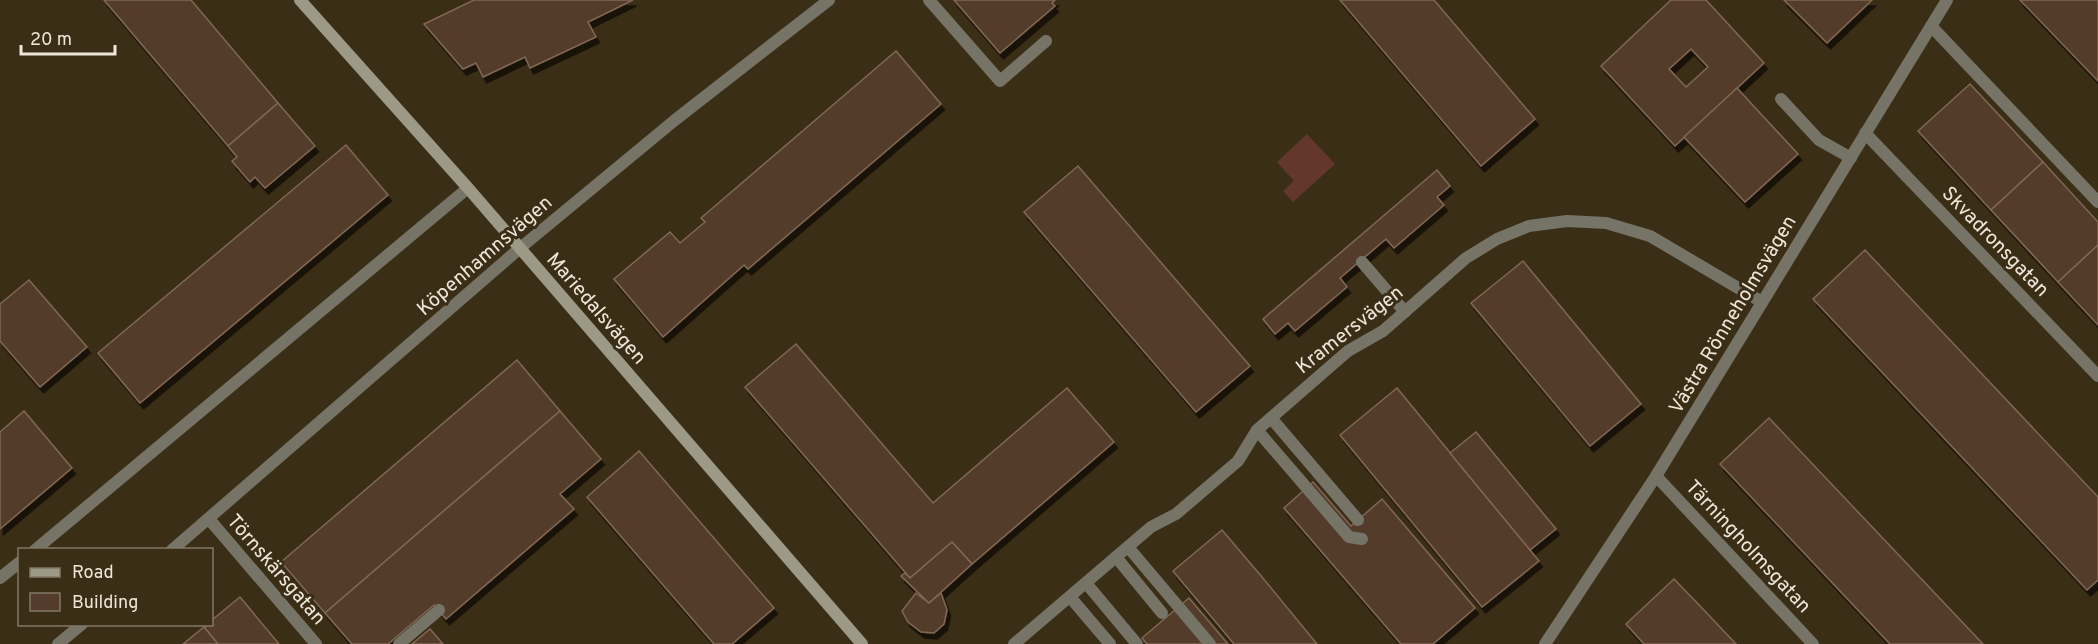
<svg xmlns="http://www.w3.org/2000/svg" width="2098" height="644" font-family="Overpass,sans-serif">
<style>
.green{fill:#64372c}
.building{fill:#533c2b;stroke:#816755;stroke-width:1.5;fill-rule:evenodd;filter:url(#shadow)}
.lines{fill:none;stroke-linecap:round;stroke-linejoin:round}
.service{stroke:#757467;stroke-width:12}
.minor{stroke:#757467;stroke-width:12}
.tertiary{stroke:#757467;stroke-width:12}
.secondary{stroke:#9c9a86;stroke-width:12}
.labels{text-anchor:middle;stroke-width:6;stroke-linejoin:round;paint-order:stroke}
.street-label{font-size:20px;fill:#eee6d8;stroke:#3b2e16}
</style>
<defs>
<filter id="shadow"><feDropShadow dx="3.5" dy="6" stdDeviation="0" flood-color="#0009"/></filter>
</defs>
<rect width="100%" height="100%" fill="#3b2e16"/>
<polygon class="green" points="1307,134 1335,164 1293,202 1283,191 1294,181 1277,162"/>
<g class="building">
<polygon points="104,0 191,0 278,103 228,146"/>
<polygon points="474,0 633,0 588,22 596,37 530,68 525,57 483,77 476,63 463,69 424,24"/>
<polygon points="954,0 1055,0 1052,3 1055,6 1000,53"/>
<polygon points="1340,0 1434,0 1535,119 1481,166"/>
<path d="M1671 0H1706L1764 63 1675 146 1601 66ZM1691 49 1708 67 1686 87 1669 69Z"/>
<polygon points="1784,0 1872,0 1827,43"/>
<polygon points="2020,0 2098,0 2098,81"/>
<polygon points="896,51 941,104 748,269 744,265 663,337 614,279 670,232 680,243 705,222 701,218"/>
<polygon points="1970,84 2043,162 1991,210 1918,131"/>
<polygon points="1737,88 1798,154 1745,202 1684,137"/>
<polygon points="278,103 315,146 265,188 255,177 250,182 232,161 237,157 228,146"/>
<polygon points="346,145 388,195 140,403 98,353"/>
<polygon points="2043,162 2098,222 2098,245 2058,282 1991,210"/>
<polygon points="1078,166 1250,366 1196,412 1024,212"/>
<polygon points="1437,170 1450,186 1437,197 1444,205 1394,248 1386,239 1340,278 1347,287 1295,331 1288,323 1275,334 1263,319"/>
<polygon points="2098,245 2098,325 2058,282"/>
<polygon points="1865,250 2098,497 2098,580 2087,590 1813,299"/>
<polygon points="1523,261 1641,404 1590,446 1471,303"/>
<polygon points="29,280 87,347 40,387 0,341 0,304"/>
<polygon points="796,344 933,503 1067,388 1114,442 972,564 952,542 910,578 745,387"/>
<polygon points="517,360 560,411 325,613 281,562"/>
<polygon points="1397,388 1539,561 1482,607 1340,435"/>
<polygon points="24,411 72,468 0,529 0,432"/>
<polygon points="560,411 601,459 560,494 574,509 446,619 434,605 388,644 352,644 325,613"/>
<polygon points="1769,418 1983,644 1890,644 1720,464"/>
<polygon points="1476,432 1556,529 1530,550 1450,453"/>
<polygon points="639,451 774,608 732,644 714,644 587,497"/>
<polygon points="1313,482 1351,526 1382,499 1475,608 1433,644 1401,644 1284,508"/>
<polygon points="1222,530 1262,577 1317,644 1234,644 1173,571"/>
<polygon points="952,542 972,564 929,603 901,576 905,573 910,578"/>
<polygon points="1674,579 1701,607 1736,644 1644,644 1626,624"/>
<polygon points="916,593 929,603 941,593 947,610 944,624 934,633 921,632 908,622 902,611"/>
<polygon points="240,597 279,644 218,644 204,627 212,624 212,620"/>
<polygon points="1189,598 1228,644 1147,644 1142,638"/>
<polygon points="204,627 218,644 183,644"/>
<polygon points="430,629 443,644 412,644"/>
</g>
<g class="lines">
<g class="service">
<polyline points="929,0 1000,81 1046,41"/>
<polyline points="1931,26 2098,202"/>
<polyline points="1781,99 1819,140 1851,158"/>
<polyline points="1362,262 1405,312"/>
<polyline points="1271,418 1358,520"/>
<polyline points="1257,430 1349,537 1362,539"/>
<polyline points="209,519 316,644"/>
<polyline points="1128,547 1210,644"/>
<polyline points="1116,557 1162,613"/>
<polyline points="1086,583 1137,644"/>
<polyline points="1070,597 1110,644"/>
<polyline points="399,644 439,610"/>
</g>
<g class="minor">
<polyline points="1865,133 2098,376"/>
<polyline points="1656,476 1813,644"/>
<polyline points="35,550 468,188"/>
<polyline points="0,578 20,562"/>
<polyline points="1014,644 1151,527 1176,514 1238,461 1257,430 1348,351 1383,331 1466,258 1497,239 1529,226 1567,221 1606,223 1650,236 1762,302"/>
<polyline points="1545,644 1656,476 1947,0"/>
</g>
<g class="tertiary">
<polyline points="172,550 519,249 675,120 829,0"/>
<polyline points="58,644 82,624"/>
</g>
<polyline class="secondary" points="300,0 468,188 862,644"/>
</g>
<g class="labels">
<g class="street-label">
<text transform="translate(1996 241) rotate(46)" y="7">Skvadronsgatan</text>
<text transform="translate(484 255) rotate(-41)" y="7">Köpenhamnsvägen</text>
<text transform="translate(597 308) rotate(49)" y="7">Mariedalsvägen</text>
<text transform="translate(1732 314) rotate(-59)" y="7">Västra Rönneholmsvägen</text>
<text transform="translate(1349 329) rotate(-38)" y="7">Kramersvägen</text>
<text transform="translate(1749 546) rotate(47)" y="7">Tärningholmsgatan</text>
<text transform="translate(277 569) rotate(49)" y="7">Törnskärsgatan</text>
</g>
</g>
<rect x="18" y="548" width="195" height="78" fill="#3b2e16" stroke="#837864" stroke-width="1.5"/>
<rect x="30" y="568" width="30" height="9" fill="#9c9a86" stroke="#837864" stroke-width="1.5"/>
<text x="72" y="578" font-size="18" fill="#eee6d8">Road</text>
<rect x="30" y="593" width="30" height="18" fill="#533c2b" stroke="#837864" stroke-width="1.5"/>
<text x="72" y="608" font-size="18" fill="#eee6d8">Building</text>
<path d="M21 45v9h94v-9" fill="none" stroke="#eee6d8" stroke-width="3"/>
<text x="30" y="45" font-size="18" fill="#eee6d8" stroke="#3b2e16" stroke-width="4.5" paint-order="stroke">20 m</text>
</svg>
